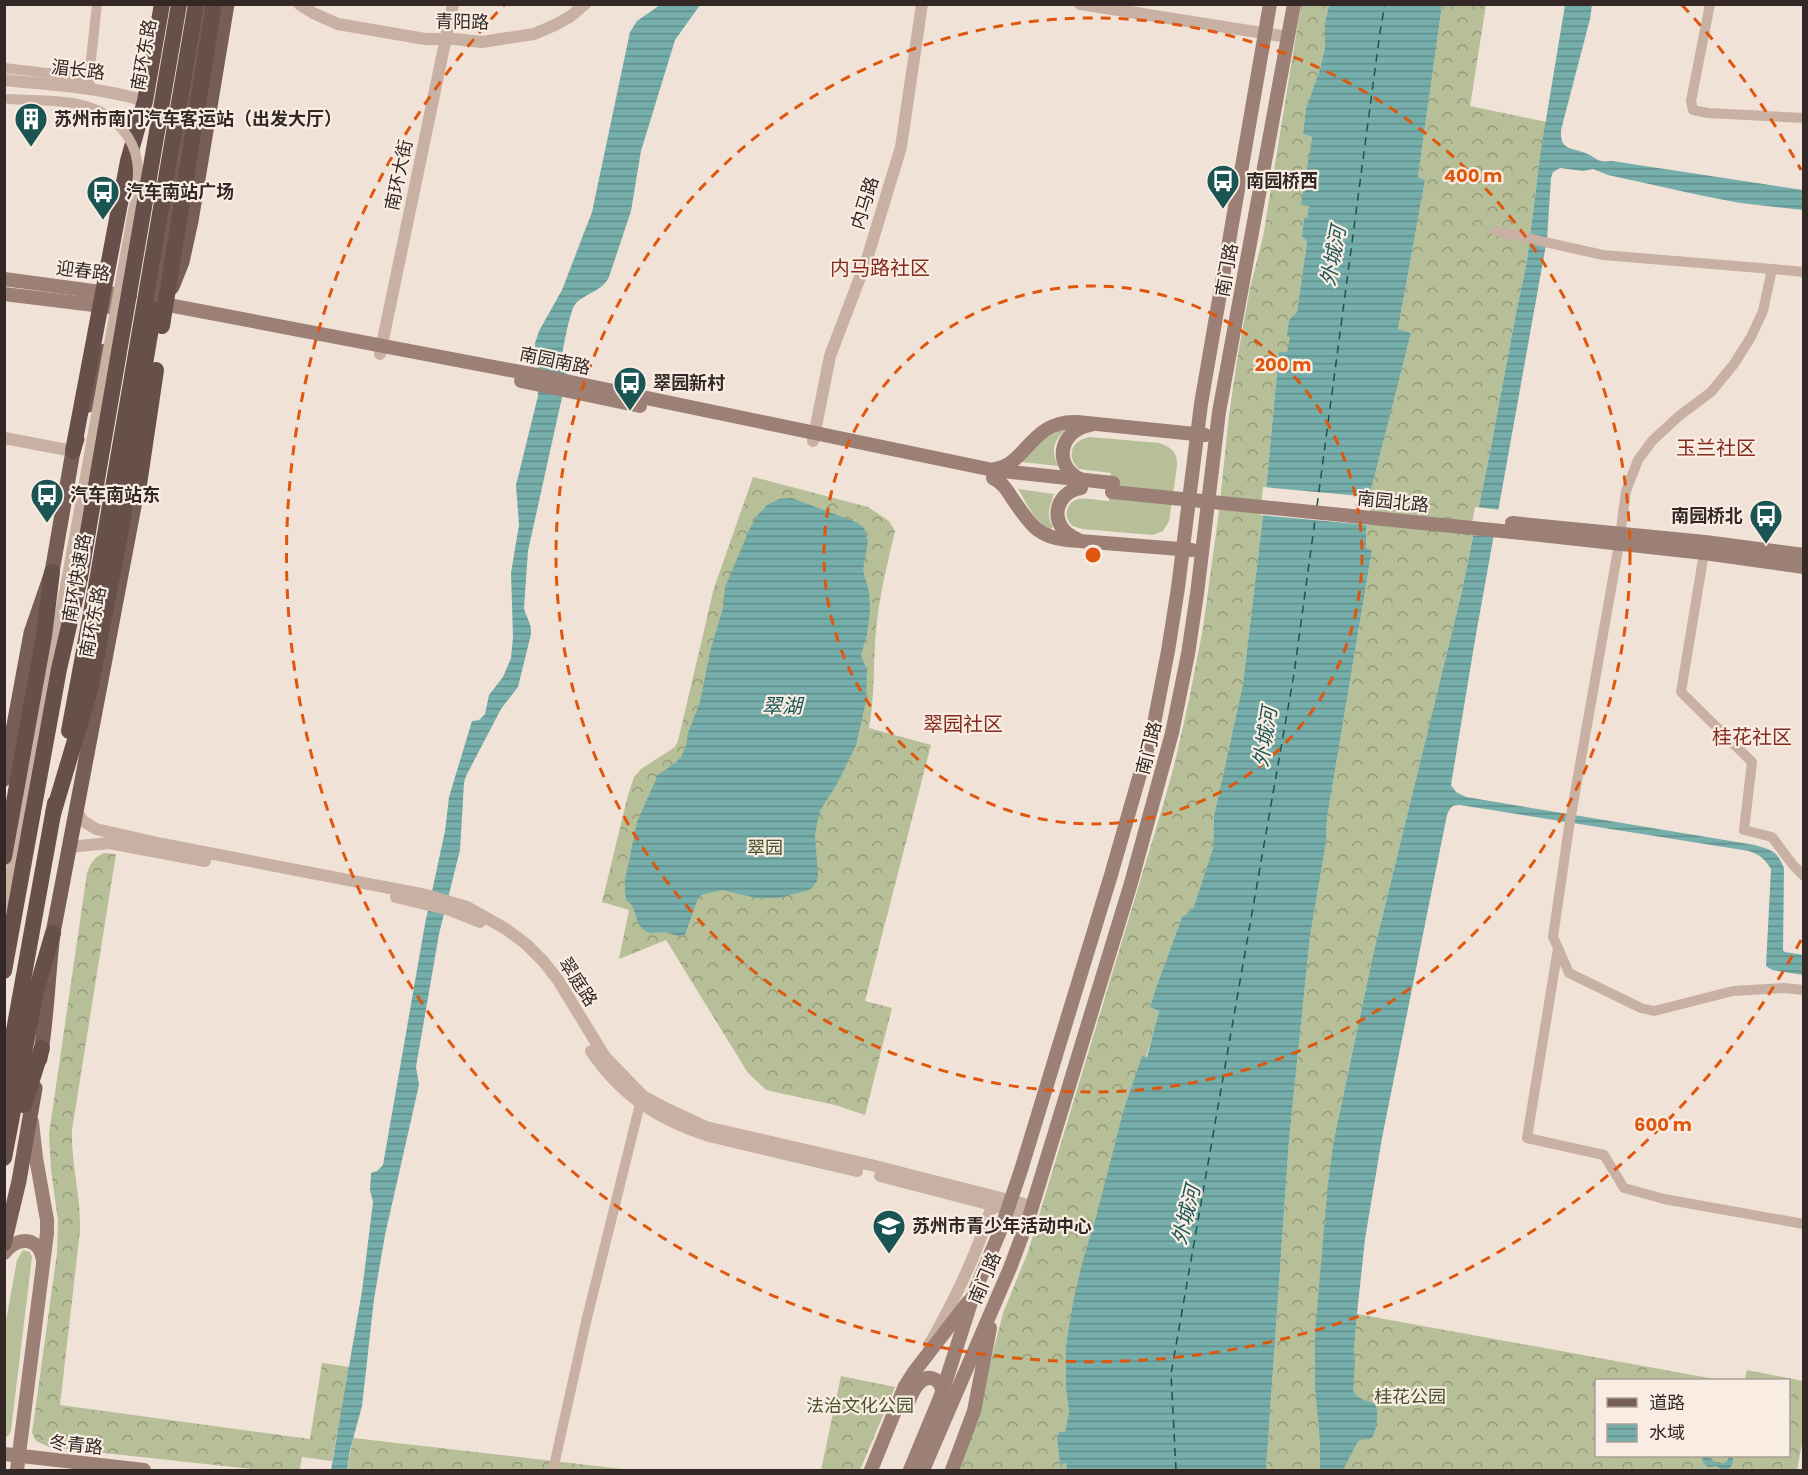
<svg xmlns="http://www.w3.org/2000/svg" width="1808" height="1475" font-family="Poppins,'Noto Sans SC',sans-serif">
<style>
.grass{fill:#b6bf97}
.forest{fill:url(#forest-crowns)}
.water{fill:url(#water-rules)}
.pier{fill:#f1e2d7}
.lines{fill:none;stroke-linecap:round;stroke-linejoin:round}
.ferry{stroke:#1b5553;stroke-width:1.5;stroke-dasharray:8 6;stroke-linecap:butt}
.minor{stroke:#c8b1a3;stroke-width:10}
.tertiary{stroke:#c8b1a3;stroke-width:12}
.secondary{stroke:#9c7f75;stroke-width:14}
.primary{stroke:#765e56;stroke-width:15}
.trunk{stroke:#665049;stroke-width:16}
.minor-bridge{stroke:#c8b1a3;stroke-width:10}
.secondary-bridge{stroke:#9c7f75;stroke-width:14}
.trunk-bridge{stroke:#665049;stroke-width:16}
.ring{fill:none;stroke:#df570d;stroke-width:3;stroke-dasharray:10 8}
.labels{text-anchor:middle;stroke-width:4.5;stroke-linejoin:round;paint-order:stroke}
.street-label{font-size:18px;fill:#332825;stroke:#f9ede3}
.poi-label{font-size:18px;font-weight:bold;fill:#332825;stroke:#f9ede3;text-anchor:start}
.park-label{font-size:18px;fill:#475229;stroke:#f9ede3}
.water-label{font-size:20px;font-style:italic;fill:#1b5553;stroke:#f9ede3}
.neighbourhood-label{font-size:20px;fill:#832c1e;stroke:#f9ede3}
.centre{fill:#df570d;stroke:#f9ede3;stroke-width:3}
.ring-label{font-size:18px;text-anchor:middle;font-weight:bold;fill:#df570d;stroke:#f9ede3;stroke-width:4.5;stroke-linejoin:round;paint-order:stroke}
</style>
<defs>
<pattern id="forest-crowns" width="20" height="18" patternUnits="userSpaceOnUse" patternTransform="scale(1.5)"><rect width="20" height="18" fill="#b6bf97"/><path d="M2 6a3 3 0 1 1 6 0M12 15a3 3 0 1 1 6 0" fill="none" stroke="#959b7b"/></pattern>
<pattern id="water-rules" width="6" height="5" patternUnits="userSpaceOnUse" patternTransform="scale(1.5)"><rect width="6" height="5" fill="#76aeab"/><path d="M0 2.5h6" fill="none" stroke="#618e8b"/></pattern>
</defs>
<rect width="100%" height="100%" fill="#f1e2d7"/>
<g class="grass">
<path d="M1065 430C1053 442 1051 450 1058 466L1022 462 1024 459C1036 446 1047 434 1065 430Z"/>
<path d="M1090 437 1159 443C1171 447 1178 452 1177 466L1169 521 1163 531 1153 535 1082 529C1080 528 1075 527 1073 526 1062 518 1066 501 1079 499 1088 497 1100 501 1109 501L1111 473 1079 469C1065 455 1072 440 1090 437Z"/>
<path d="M1018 489 1054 494C1050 506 1045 515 1053 526L1052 528 1050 529C1033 520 1028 505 1018 489Z"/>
<polygon points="23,1250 30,1252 32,1257 11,1430 9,1435 5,1438 5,1326 17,1260"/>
</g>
<g class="forest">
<polygon points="1301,5 1329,5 1325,22 1325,48 1320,69 1306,108 1303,134 1312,137 1302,204 1309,206 1307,219 1304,218 1302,236 1307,242 1297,312 1287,353 1279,352 1266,490 1243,684 1214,816 1213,848 1193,909 1182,917 1157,985 1150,1007 1159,1010 1153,1034 1083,1259 1066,1345 1066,1388 1069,1411 1065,1432 1057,1439 1060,1464 1066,1463 1067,1470 952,1470 981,1398 1003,1313 1028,1252 1161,812 1174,766 1189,700 1203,628 1219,511 1229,415 1238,354 1250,288 1263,237"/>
<polygon points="1442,5 1486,5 1470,106 1547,122 1540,156 1527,261 1516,313 1490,452 1462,591 1373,955 1333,1144 1328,1183 1354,1349 1357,1314 1720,1380 1596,1380 1596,1456 1788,1456 1788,1380 1745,1380 1747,1370 1803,1381 1803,1438 1797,1470 1266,1470 1289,1140 1310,937 1326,843 1327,818 1372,550 1366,548 1366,534 1369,498 1411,333 1398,329 1425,180 1418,177"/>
<path d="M753 477 868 507 889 521 895 531C887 564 879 598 876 631 873 664 875 696 869 728L931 745 865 1001 892 1008 865 1115 835 1105 766 1090 748 1073 666 940 619 959 629 910 602 902 628 795 634 777 641 769 675 747 678 741 714 588Z"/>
<path d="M104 853 116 854 72 1130C71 1164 81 1197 80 1231L60 1405 310 1439 322 1363 350 1367 332 1461 302 1457 300 1469 298 1470H260L49 1447 36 1441 32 1433 57 1253 58 1221 51 1170 49 1134 87 873C90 864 94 857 104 853Z"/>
<polygon points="841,1376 895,1387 860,1470 821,1470"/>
<polygon points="353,1438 631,1470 347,1470"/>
</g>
<g class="water">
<path d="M660 5H700L675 40 641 151 631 211 609 277C602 291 587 293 576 303 569 311 562 355 560 368L568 370 528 551 524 608C526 618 532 623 531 634L518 687 501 709 466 776 464 783 460 850 439 934 416 1067 419 1085 385 1235 374 1299 362 1406 350 1450 347 1470H331L362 1291 373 1202 370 1190 371 1173 377 1171 383 1165 425 924 445 831 449 797 472 721 479 720 485 714 489 695 503 677 511 658 513 637 511 573 519 525 516 485 538 396 535 343 539 331 562 290 592 212 630 32 637 21Z"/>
<polygon points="1329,5 1442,5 1418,177 1425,180 1398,329 1411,333 1369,498 1366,534 1366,548 1372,550 1327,818 1326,843 1310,937 1289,1140 1266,1470 1067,1470 1066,1463 1060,1465 1057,1439 1059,1432 1065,1432 1069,1411 1066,1388 1066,1345 1073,1303 1083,1259 1096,1217 1124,1109 1142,1056 1147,1057 1159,1011 1150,1007 1157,985 1182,917 1193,909 1213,848 1214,816 1243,684 1266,490 1279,352 1287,352 1290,337 1287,336 1289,320 1297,312 1307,242 1302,236 1304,218 1307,218 1309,206 1301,205 1312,137 1303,134 1306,108 1320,69 1325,48 1325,22"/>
<path d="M1565 5H1592L1590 19 1561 130C1560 151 1571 147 1585 153 1598 158 1596 163 1612 161L1803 190V210L1740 203 1699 195 1608 175 1593 169 1583 171 1560 168 1553 172 1551 178 1547 239 1475 640 1451 785 1456 792 1466 797 1755 845C1772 850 1777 851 1784 868L1783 950 1785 952 1803 955V975L1772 970 1766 966 1771 869C1765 859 1760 855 1749 851L1460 805C1451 805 1450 808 1447 815L1382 1138 1365 1239 1357 1314 1354 1349 1355 1363 1353 1391C1361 1403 1371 1399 1376 1406 1379 1412 1376 1436 1371 1438 1368 1440 1364 1439 1361 1439L1357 1443 1343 1470H1320V1441L1315 1386V1333L1328 1183 1333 1144 1373 955 1462 591 1490 452 1516 313 1527 261 1540 156Z"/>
<polygon points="792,498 858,523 864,528 868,542 863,570 869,592 870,610 867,634 861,655 867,670 866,701 856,745 837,784 821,809 817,823 815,837 818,875 817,881 812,888 806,891 778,898 756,898 722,890 701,895 697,901 685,935 678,936 665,932 650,933 644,930 639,925 632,905 627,901 625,894 625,880 637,822 658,775 675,763 681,757 686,746 688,733 700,702 711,648 723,608 725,587 750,528 757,516 767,505 779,499"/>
<path d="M1702 1456H1709L1713 1461 1721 1464 1726 1462 1730 1456H1733C1733 1462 1733 1469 1724 1470L1716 1466 1708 1467 1703 1463Z"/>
</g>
<g class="pier">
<polygon points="1263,487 1372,497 1369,525 1260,515"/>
<polygon points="1475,507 1502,510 1497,537 1470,535"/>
</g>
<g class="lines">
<g class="ferry">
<polyline points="1317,506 1380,32 1385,4"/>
<polyline points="1176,1470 1171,1374 1294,674 1315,520"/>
</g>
<g class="minor">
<polyline points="1710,4 1691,101 1693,110 1708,113 1804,118"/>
<polyline points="4,68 89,78"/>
<polyline points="90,85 89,78 97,4"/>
<polyline points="1496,231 1603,255 1772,269"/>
<polyline points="1804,272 1772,269 1763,311 1751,337 1734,364 1711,392 1679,416 1652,441 1638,460 1626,491 1619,544 1569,827 1553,937 1558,948 1527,1138 1604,1155 1624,1188 1664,1199 1804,1224"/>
<polyline points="1704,553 1681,692 1752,762 1744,830 1772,837 1793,865 1804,876"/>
<polyline points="4,907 67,576"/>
<polyline points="1558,948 1569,973 1641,1008 1654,1011 1733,991 1784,988 1804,990"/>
<polyline points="553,1470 586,1322 640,1104"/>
</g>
<g class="tertiary">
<polyline points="299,4 313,13 338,24 425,39 454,39 482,42 534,34 555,25 571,16 585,4"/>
<polyline points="1080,4 1288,37"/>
<path d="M4 80C52 85 100 87 145 101"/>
<polyline points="380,354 453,4"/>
<polyline points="4,438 73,451"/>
<polyline points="813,441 830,356 867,259 901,147 922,4"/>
<polyline points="76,811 83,821 96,829 162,844 426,895 467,907 506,929 526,944 543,961 558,980 605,1057 643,1096 665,1108 706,1127 871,1165 1032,1206"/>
<polyline points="69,847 109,843 205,861"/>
<polyline points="396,897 450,910 480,922"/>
<path d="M591 1051C620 1095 659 1120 709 1136L857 1171"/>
<polyline points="880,1176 992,1205 1029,1217"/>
<path d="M929 1345C955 1300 977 1254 992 1205"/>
</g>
<g class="secondary">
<polyline points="4,279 130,296"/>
<polyline points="4,294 127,309"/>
<polyline points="158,303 531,374 993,470 1113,483"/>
<polyline points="521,381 640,406"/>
<path d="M995 469C1026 465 1031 420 1077 422L1205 435"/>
<path d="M993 478C1002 482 1007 490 1012 498 1029 522 1036 537 1067 540L1192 550"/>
<path d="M1080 479C1052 465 1060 430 1090 425"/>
<polyline points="1512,523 1705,542 1804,555"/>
<polyline points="1512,532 1704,553 1804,567"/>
<path d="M1077 539C1047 527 1054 492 1081 488"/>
<path d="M4 1253C18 1236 39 1236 43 1260"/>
<path d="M908 1403C912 1393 921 1371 936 1380 941 1383 942 1388 942 1393"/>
<polyline points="4,1454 144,1470"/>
<polyline points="17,1470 47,1233 47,1220 36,1158 32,1122"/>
<polyline points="871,1470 905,1386 914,1372 968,1302"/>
<polyline points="910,1470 942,1393 974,1293 1001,1229 1021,1170 1111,875 1153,729 1168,651 1178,588 1201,404 1270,4"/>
<polyline points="923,1470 1010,1268 1029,1217 1131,883 1172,733 1188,654 1197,594 1219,412 1294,4"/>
<polyline points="952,1470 974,1411 990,1328"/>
</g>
<g class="primary">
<polyline points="172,287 182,262 191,221 227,4"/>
<polyline points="153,321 169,218 206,4"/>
<polyline points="88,405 105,351"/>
<polyline points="4,779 31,633 52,572 73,451 77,439"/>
<path d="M40 1059C47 1017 48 974 53 933L139 480"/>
<polyline points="4,1244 19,1181 35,1088"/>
</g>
<g class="trunk">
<polyline points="162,326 214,4"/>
<polyline points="73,451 128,161 145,101 162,4"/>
<polyline points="138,491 156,370"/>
<polyline points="69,731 97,581"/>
<polyline points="53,814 90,690 123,519 130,455 154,310"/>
<polyline points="4,857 44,636 52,572"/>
<polyline points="4,971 59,669 80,578"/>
<polyline points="4,1086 55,803"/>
<polyline points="24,1105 42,1048"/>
<polyline points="4,1121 13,1075"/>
<polyline points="4,1158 36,991 53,933"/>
</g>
<path class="minor-bridge" d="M9 99C36 101 66 99 92 108 114 115 134 138 137 161 139 171 138 180 137 189L67 576"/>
<polyline class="secondary-bridge" points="1112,492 1512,532"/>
<g class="trunk-bridge">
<polyline points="80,578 179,4"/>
<polyline points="97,581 196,4"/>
</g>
</g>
<g class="ring">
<circle cx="1093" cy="555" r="269"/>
<circle cx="1093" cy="555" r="537"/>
<path d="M1801 940A806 806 0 1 1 504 5M1682 5A806 806 0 0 1 1801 170"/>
</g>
<defs>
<g id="building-pin" transform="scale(1.725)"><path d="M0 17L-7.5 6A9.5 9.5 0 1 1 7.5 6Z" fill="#1b5553" stroke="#f9ede3"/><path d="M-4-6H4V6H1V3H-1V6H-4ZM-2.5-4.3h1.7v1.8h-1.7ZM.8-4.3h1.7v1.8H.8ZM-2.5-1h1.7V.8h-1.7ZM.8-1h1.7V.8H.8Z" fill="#fff"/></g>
<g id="bus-pin" transform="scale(1.725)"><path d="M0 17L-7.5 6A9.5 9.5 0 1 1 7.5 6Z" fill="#1b5553" stroke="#f9ede3"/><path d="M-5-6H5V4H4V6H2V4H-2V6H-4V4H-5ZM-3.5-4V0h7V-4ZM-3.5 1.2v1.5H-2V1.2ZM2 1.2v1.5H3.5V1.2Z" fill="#fff"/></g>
<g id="university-pin" transform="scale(1.725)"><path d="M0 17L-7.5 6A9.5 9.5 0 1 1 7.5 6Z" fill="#1b5553" stroke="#f9ede3"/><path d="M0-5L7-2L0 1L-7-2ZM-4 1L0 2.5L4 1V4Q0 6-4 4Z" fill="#fff"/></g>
</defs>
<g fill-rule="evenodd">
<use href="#building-pin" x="31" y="119"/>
<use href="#bus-pin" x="1223" y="181"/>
<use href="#bus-pin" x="103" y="192"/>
<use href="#bus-pin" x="630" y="383"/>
<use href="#bus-pin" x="47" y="495"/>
<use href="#bus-pin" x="1766" y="516"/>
<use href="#university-pin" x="889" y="1226"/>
</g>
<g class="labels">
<g class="street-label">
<text transform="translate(462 22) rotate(1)" y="6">青阳路</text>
<text transform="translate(144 55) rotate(-80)" y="6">南环东路</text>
<text transform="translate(78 70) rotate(7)" y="6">湄长路</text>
<text transform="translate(399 175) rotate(-78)" y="6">南环大街</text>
<text transform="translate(865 203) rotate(-73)" y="6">内马路</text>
<text transform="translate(1227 270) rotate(-80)" y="6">南门路</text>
<text transform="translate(83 271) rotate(7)" y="6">迎春路</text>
<text transform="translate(555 361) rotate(12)" y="6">南园南路</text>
<text transform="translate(1393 502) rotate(6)" y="6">南园北路</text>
<text transform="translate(77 578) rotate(-80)" y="6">南环快速路</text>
<text transform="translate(93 622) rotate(-79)" y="6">南环东路</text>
<text transform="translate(1149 748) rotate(-76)" y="6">南门路</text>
<text transform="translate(578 982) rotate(57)" y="6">翠庭路</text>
<text transform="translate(985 1278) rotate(-67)" y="6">南门路</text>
<text transform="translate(76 1445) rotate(6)" y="6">冬青路</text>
</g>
<g class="poi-label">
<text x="54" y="125">苏州市南门汽车客运站（出发大厅）</text>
<text x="1246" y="187">南园桥西</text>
<text x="126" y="198">汽车南站广场</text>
<text x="653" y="389">翠园新村</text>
<text x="70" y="501">汽车南站东</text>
<text x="1743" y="522" text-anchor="end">南园桥北</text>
<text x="912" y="1232">苏州市青少年活动中心</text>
</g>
<g class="park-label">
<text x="765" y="854">翠园</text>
<text x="1410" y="1403">桂花公园</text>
<text x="860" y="1412">法治文化公园</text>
</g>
<g class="water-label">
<text transform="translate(1333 256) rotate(-79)" y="7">外城河</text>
<text x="782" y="713">翠湖</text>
<text transform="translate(1265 737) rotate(-81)" y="7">外城河</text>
<text transform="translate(1186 1215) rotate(-76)" y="7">外城河</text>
</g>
<g class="neighbourhood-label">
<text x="880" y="275">内马路社区</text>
<text x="1716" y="455">玉兰社区</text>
<text x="963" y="731">翠园社区</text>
<text x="1752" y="744">桂花社区</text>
</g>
</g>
<circle cx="1093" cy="555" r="9" class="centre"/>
<g class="ring-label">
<text x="1473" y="182">400 m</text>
<text x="1283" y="371">200 m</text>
<text x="1663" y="1131">600 m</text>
</g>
<rect width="1808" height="1475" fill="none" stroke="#332825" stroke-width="12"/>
<rect x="1595" y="1379" width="195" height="78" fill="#f9ede3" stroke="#aa9e97" stroke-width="1.5"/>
<rect x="1607" y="1398" width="30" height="9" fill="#765e56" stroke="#aa9e97" stroke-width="1.5"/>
<text x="1649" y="1409" font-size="18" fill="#332825">道路</text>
<rect x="1607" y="1424" width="30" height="18" fill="url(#water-rules)" stroke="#aa9e97" stroke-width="1.5"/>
<text x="1649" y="1439" font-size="18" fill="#332825">水域</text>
</svg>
